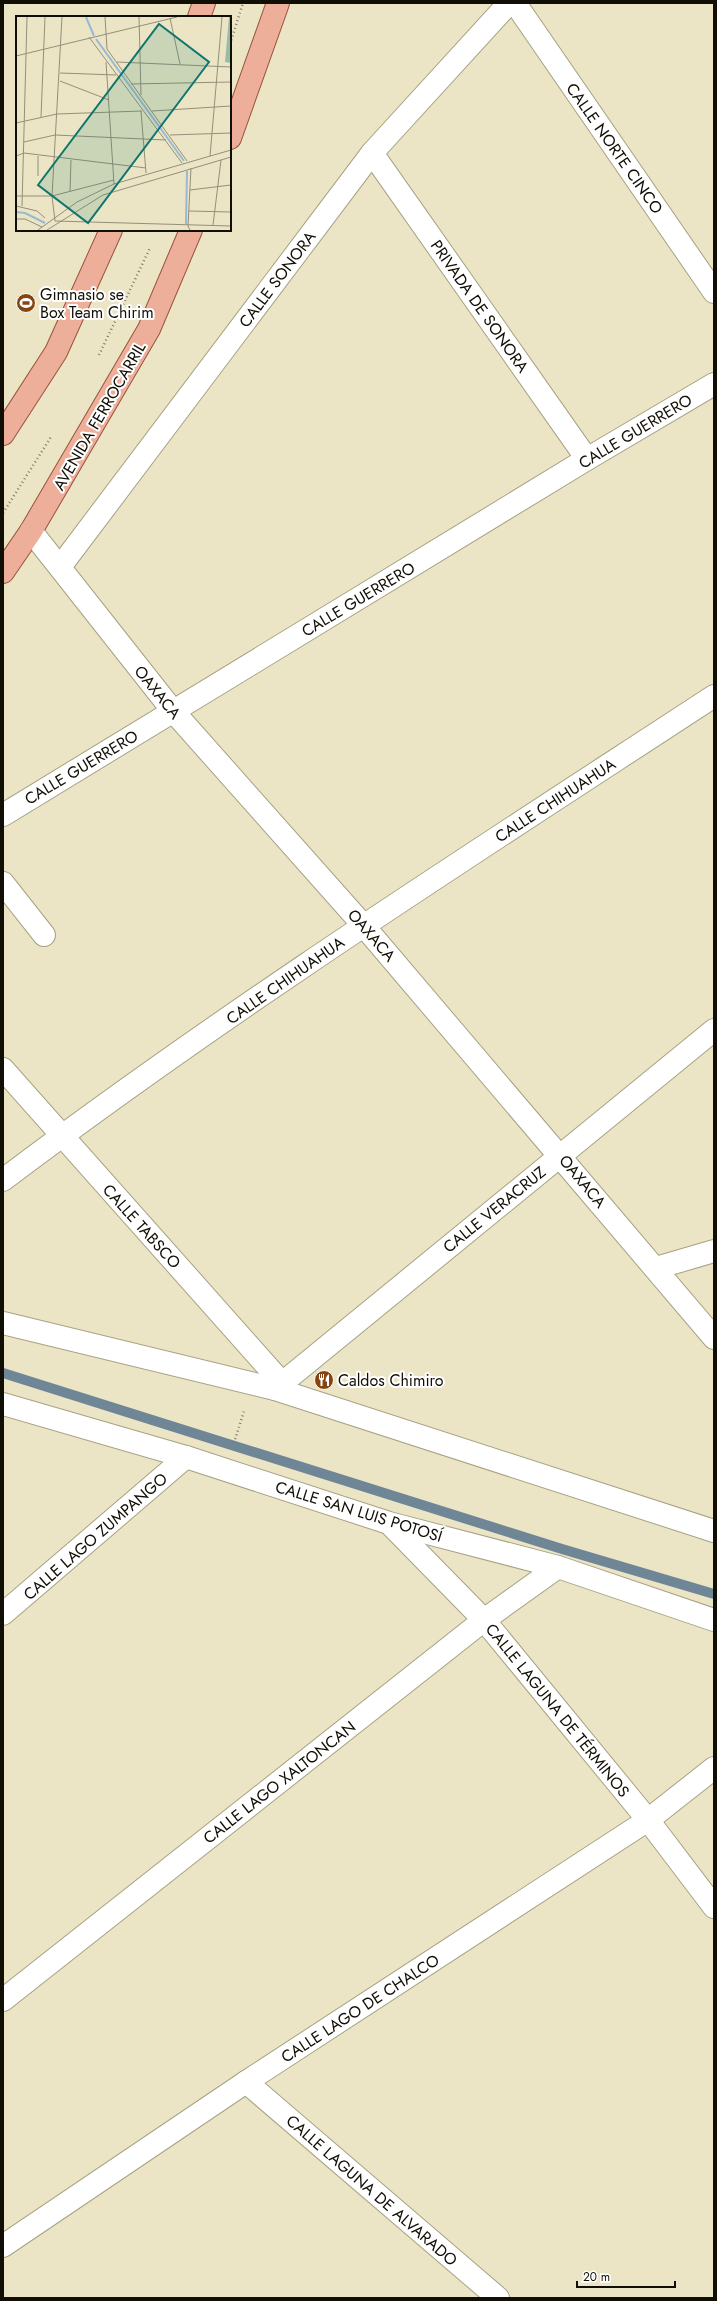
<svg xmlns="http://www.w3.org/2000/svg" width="717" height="2301" font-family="Jost,sans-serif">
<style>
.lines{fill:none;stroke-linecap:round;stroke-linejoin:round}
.stream{stroke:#6f8697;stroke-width:10}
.minor-casing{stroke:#a7a284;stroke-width:24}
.major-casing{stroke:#98533a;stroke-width:24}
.path{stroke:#807c67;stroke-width:2.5;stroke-dasharray:1 3;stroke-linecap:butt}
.minor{stroke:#fff;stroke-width:22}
.major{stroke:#edae9a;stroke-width:22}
.labels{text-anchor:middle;stroke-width:4;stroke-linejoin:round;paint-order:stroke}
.street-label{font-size:16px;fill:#110f05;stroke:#fff}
.poi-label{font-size:16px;fill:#110f05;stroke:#fff;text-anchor:start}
.inset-river{fill:none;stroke:#97b9d6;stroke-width:2}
.inset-road{fill:none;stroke:#948f79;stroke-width:1}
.view{fill:#0f766e;fill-opacity:0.15;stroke:#0f766e;stroke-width:2}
.inset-edge{fill:none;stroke:#110f05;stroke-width:2}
</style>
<rect width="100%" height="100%" fill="#ebe5c6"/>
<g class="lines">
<polyline class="stream" points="3,1373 562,1549 714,1594"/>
<g class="minor-casing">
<g id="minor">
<polyline points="515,3 714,292"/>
<polyline points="372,153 587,459"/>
<polyline points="31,531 173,711 363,925 714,1338"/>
<polyline points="60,567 372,153 509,3"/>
<polyline points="3,815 587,459 714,384"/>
<polyline points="3,883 44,935"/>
<polyline points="3,1069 282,1383"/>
<path d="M3 1180C232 1007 474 853 714 696"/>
<polyline points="656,1268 714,1251"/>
<polyline points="3,1323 275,1389 714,1531"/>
<polyline points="275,1389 714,1030"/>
<polyline points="3,1404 186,1457 389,1523 558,1567 714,1620"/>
<polyline points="390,1524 484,1620 648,1820 714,1907"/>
<polyline points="3,1614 186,1457"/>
<polyline points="3,2000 484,1620 558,1567"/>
<polyline points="246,2082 498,2298"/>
<polyline points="3,2246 246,2082 648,1820 714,1768"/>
</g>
</g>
<g class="major-casing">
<g id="major">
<polyline points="199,17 204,3"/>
<polyline points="230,138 278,3"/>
<polyline points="3,434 56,352 111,230"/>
<polyline points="3,572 31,531 149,329 191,230"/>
</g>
</g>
<g class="path">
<polyline points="230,44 243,3"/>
<polyline points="99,355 150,248"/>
<polyline points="3,513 51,437"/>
<polyline points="234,1443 244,1411"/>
</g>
<use href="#minor" class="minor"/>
<use href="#major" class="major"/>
</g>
<defs>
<g id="stadium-disc" transform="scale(1)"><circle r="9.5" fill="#864410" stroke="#fff"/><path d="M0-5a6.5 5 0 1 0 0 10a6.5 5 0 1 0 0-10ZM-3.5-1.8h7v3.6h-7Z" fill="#fff"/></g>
<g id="restaurant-disc" transform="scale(1)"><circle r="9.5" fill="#864410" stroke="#fff"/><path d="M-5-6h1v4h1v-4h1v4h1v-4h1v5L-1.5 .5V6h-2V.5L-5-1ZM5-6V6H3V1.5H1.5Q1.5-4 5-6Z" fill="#fff"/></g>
</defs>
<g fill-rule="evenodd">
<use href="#stadium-disc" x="26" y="303"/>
<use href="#restaurant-disc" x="324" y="1380"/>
</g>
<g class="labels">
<g class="street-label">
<text transform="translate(615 148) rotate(55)" y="6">CALLE NORTE CINCO</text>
<text transform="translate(277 279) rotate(-53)" y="6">CALLE SONORA</text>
<text transform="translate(480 306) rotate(55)" y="6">PRIVADA DE SONORA</text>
<text transform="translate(99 416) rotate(-60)" y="6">AVENIDA FERROCARRIL</text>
<text transform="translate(635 431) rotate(-31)" y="6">CALLE GUERRERO</text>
<text transform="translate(358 599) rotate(-31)" y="6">CALLE GUERRERO</text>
<text transform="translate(158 692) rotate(51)" y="6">OAXACA</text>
<text transform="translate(81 767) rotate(-31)" y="6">CALLE GUERRERO</text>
<text transform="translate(555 800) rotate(-33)" y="6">CALLE CHIHUAHUA</text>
<text transform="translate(372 935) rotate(49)" y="6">OAXACA</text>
<text transform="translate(285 980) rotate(-35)" y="6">CALLE CHIHUAHUA</text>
<text transform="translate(583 1181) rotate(50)" y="6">OAXACA</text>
<text transform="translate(494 1209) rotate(-39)" y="6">CALLE VERACRUZ</text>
<text transform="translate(142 1226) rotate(48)" y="6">CALLE TABSCO</text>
<text transform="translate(359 1511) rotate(17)" y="6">CALLE SAN LUIS POTOSÍ</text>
<text transform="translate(95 1536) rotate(-41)" y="6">CALLE LAGO ZUMPANGO</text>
<text transform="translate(558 1710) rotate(51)" y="6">CALLE LAGUNA DE TÉRMINOS</text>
<text transform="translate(279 1782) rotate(-38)" y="6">CALLE LAGO XALTONCAN</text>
<text transform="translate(360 2008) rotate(-33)" y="6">CALLE LAGO DE CHALCO</text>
<text transform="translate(372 2190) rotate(41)" y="6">CALLE LAGUNA DE ALVARADO</text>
</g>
<g class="poi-label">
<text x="40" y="300">Gimnasio se<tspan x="40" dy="18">Box Team Chirim</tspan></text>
<text x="338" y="1386">Caldos Chimiro</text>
</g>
</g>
<g transform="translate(16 16)">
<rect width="215" height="215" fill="#ebe5c6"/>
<path d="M213 1H215V47L209 46Z" fill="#99bca9"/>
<path class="inset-river" d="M70 1 78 20M80 23 168 145M0 196 9 197 29 207M170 208 171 155"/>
<path class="inset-road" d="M46 1 36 180 39 205 215 210M89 1 91 33 171 145M123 1 125 79M154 2 164 48M73 21 166 147M0 40 161 1M90 46 98 168M101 46 215 51M44 57 100 59M44 65 93 84M115 68 215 66M125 95 130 157M136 95 215 90M25 101 29 1M0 107 41 98 126 95M154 119 215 117M8 126 39 119 150 124M0 140 8 137 130 152M194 140 206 1M22 160V140M174 174 215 169M54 176 55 144M0 180H36L98 164M0 190 21 195 29 202M6 190 11 1M173 195 215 196M0 203H9L26 211M197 209 205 144M22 214 61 186 98 168 215 134M31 214 87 179 215 141M174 214 172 210 175 152"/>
<path class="view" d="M143 8 193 46 72 207 22 169Z"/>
<rect width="215" height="215" class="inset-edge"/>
</g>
<rect width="717" height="2301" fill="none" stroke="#110f05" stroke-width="8"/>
<path d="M577 2281v6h98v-6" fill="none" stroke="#110f05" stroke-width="2"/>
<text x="583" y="2281" font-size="12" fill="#110f05" stroke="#ffffff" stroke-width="3" paint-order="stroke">20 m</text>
</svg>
